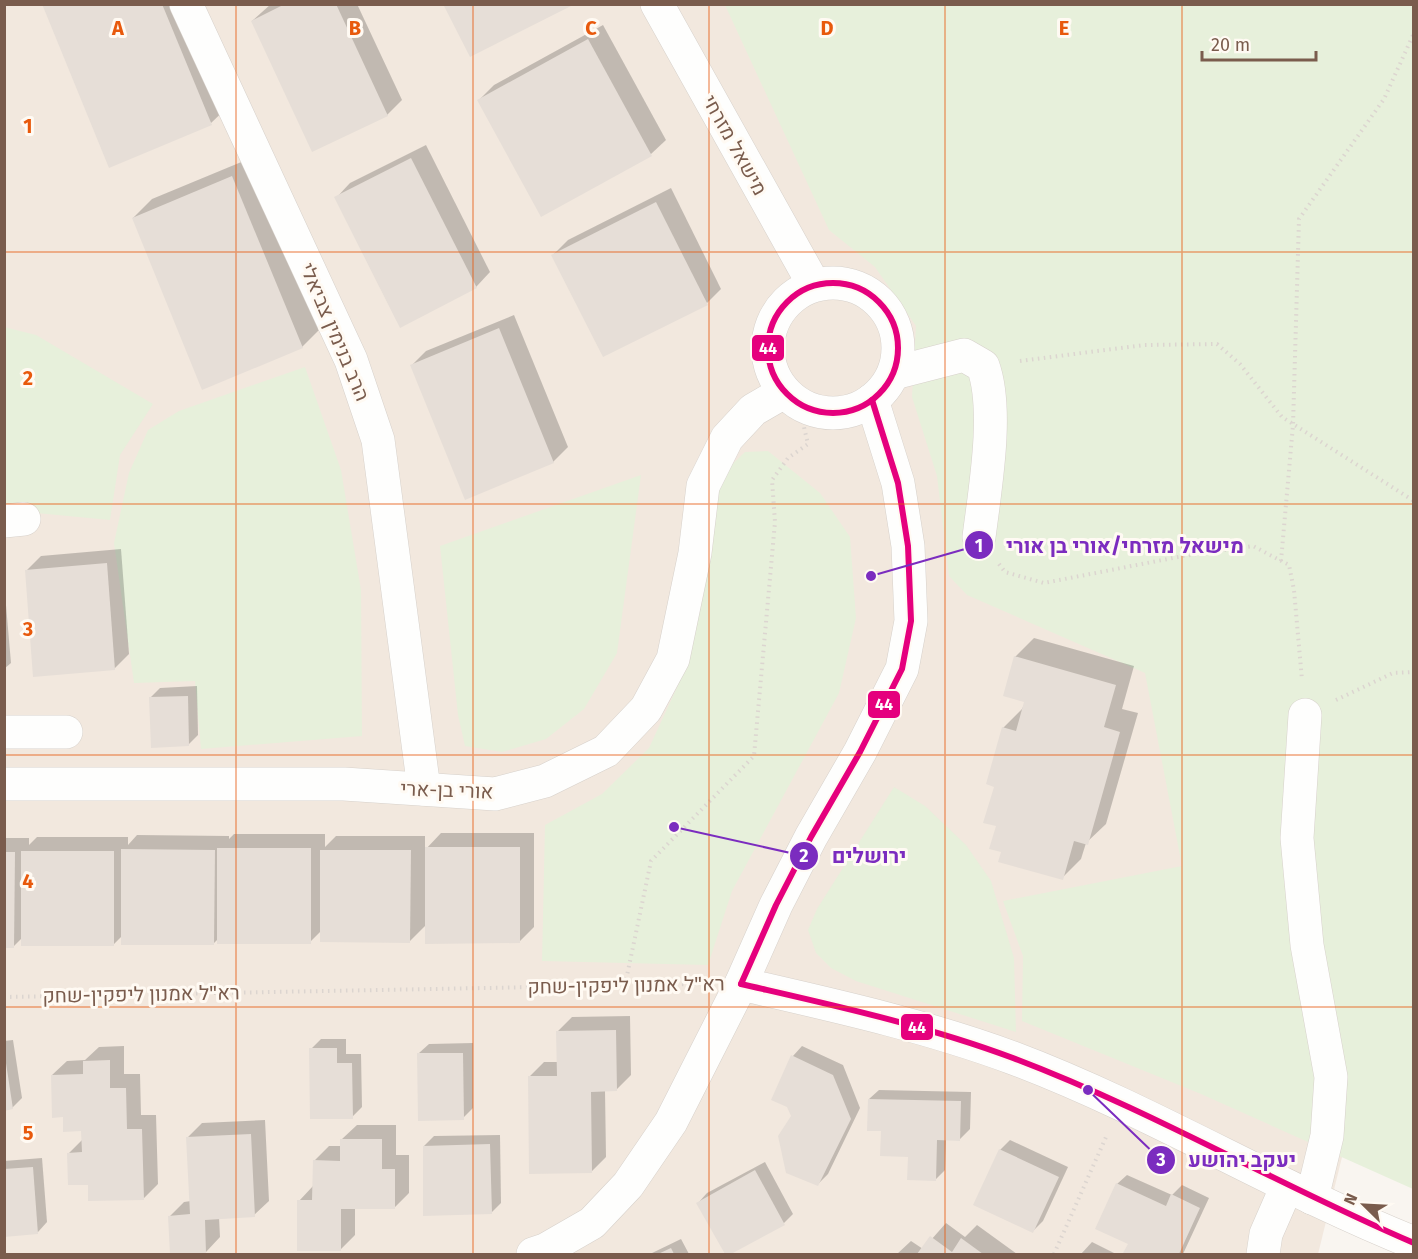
<svg xmlns="http://www.w3.org/2000/svg" width="1418" height="1259" font-family="'Fira Sans',Heebo,sans-serif">
<style>
.residential{fill:#f2e8de}
.green{fill:#e7f0db}
.shadow{fill:#0003}
.building{fill:#e6ded7}
.lines{fill:none;stroke-linecap:round;stroke-linejoin:round}
.minor-casing{stroke:#d7d1cb;stroke-width:34}
.path{stroke:#dcd5d0;stroke-width:4;stroke-dasharray:1.5 4.5;stroke-linecap:butt}
.minor{stroke:#fefefd;stroke-width:33}
.bus-1-casing{stroke:#fffaf3;stroke-width:10}
.bus-1{stroke:#e5007d;stroke-width:6}
.grid{fill:none;stroke:#e8590c;stroke-width:1.5;stroke-opacity:0.55}
.labels{text-anchor:middle;stroke-width:6;stroke-linejoin:round;paint-order:stroke}
.street-label{font-size:20px;fill:#7a5c4d;stroke:#fffaf3}
.grid-label{font-size:20px;text-anchor:middle;font-weight:bold;fill:#e8590c;stroke:#fffaf3;stroke-width:6;stroke-linejoin:round;paint-order:stroke}
.leader{fill:none;stroke:#7b2cbf;stroke-width:2}
.callout-dot{fill:#7b2cbf;stroke:#fffaf3;stroke-width:2}
.mark-label{font-size:18px;text-anchor:middle;font-weight:bold;fill:#fff}
.callout-label{font-size:21px;text-anchor:middle;font-weight:bold;fill:#7b2cbf;stroke:#fffaf3;stroke-width:6;stroke-linejoin:round;paint-order:stroke}
.line-badge{stroke:#fffaf3;stroke-width:2}
.badge-label{font-size:16px;text-anchor:middle;font-weight:bold;fill:#fff}
</style>
<rect width="100%" height="100%" fill="#f9f5f0"/>
<polygon class="residential" points="5,5 791,5 1334,533 1351,1121 1318,1254 5,1254"/>
<g class="green">
<polygon points="725,5 1413,5 1413,1189 1201,1094 1022,1021 1023,956 1003,901 1182,866 1145,673 967,595 949,576 937,476 912,397 916,326 875,267 829,230"/>
<polygon points="4,327 36,335 153,404 120,455 110,520 5,510"/>
<polygon points="305,367 341,470 361,590 362,736 201,749 195,681 134,683 114,543 129,473 148,430 179,411"/>
<polygon points="768,451 820,493 850,537 856,618 839,693 732,891 708,965 542,961 545,825 602,794 649,748 679,683 716,480 745,452"/>
<polygon points="641,475 617,653 584,709 546,739 502,752 465,746 458,715 440,546"/>
<polygon points="894,787 925,806 966,845 991,881 1014,958 1016,1032 856,981 831,968 816,953 808,930 817,909"/>
</g>
<g class="shadow">
<polygon points="43,4 188,4 230,105 211,123"/>
<polygon points="271,4 357,4 402,100 387,115 252,21"/>
<polygon points="603,25 666,140 651,154 479,100 494,85"/>
<polygon points="426,145 490,272 476,287 336,198 350,183"/>
<polygon points="251,158 321,328 302,347 133,218 152,199"/>
<polygon points="671,188 721,289 707,303 553,255 568,240"/>
<polygon points="514,315 568,447 553,462 411,366 426,351"/>
<polygon points="121,549 129,654 114,669 26,571 41,556"/>
<polygon points="4,582 11,663 4,669"/>
<polygon points="1034,638 1134,666 1122,709 1138,713 1106,824 1086,843 1081,859 1062,878 1003,851 998,825 996,786 1003,728 1022,709 1026,701 1015,657"/>
<polygon points="197,686 198,735 188,745 151,697 160,688"/>
<polygon points="441,833 534,833 534,927 519,942 426,925 410,941 321,931 310,942 219,938 214,943 123,935 113,945 22,938 14,946 4,946 4,838 29,838 29,845 37,837 128,837 128,845 137,835 229,836 229,839 234,834 325,834 325,847 336,836 425,836 425,850"/>
<polygon points="630,1016 631,1075 616,1090 605,1090 606,1157 591,1172 529,1077 544,1062 558,1062 558,1031 572,1017"/>
<polygon points="321,1039 346,1039 346,1054 361,1054 362,1107 352,1117 311,1049"/>
<polygon points="13,1040 22,1098 12,1108 4,1109 4,1041"/>
<polygon points="473,1043 473,1108 463,1118 419,1053 429,1044"/>
<polygon points="124,1046 124,1074 140,1074 141,1115 156,1115 158,1184 144,1198 89,1183 69,1153 83,1139 82,1130 64,1116 52,1075 67,1061 85,1060 99,1047"/>
<polygon points="802,1046 843,1065 860,1108 828,1174 818,1184 788,1106 773,1099 793,1056"/>
<polygon points="879,1090 971,1092 970,1129 960,1139 946,1139 945,1170 935,1180 882,1130 869,1099"/>
<polygon points="265,1120 269,1201 254,1215 219,1217 220,1237 206,1252 172,1254 170,1216 184,1202 191,1201 187,1138 202,1123"/>
<polygon points="357,1125 396,1125 396,1155 409,1155 409,1193 394,1208 355,1208 355,1235 340,1250 299,1201 313,1186 314,1161 329,1146 342,1146 342,1139"/>
<polygon points="500,1135 501,1203 491,1213 424,1146 434,1136"/>
<polygon points="1010,1140 1068,1167 1043,1221 1033,1231 1000,1150"/>
<polygon points="42,1158 47,1222 38,1232 4,1235 4,1161"/>
<polygon points="765,1162 793,1214 784,1223 727,1254 698,1203 707,1193"/>
<polygon points="1127,1175 1172,1195 1182,1185 1209,1198 1183,1254 1130,1254 1125,1252 1130,1243 1117,1184"/>
<polygon points="946,1223 965,1237 977,1225 1017,1254 897,1254 911,1241 923,1249"/>
<polygon points="681,1239 689,1254 650,1254"/>
<polygon points="1092,1242 1116,1254 1081,1254"/>
</g>
<g class="building">
<polygon points="42,4 162,4 212,125 109,168"/>
<polygon points="285,4 336,4 388,116 312,152 251,21"/>
<polygon points="443,4 570,4 571,6 470,57"/>
<polygon points="588,39 652,156 541,217 477,100"/>
<polygon points="411,158 477,288 400,328 334,197"/>
<polygon points="232,176 303,348 202,390 132,218"/>
<polygon points="656,202 708,305 603,357 551,255"/>
<polygon points="499,328 554,463 465,500 410,365"/>
<polygon points="107,563 115,670 33,677 25,570"/>
<polygon points="1014,656 1116,685 1104,727 1120,732 1088,845 1074,841 1063,880 998,862 1001,852 989,849 996,826 983,823 994,787 986,784 1002,727 1016,731 1024,702 1003,696"/>
<polygon points="188,696 189,746 151,748 149,697"/>
<polygon points="425,847 520,847 520,943 425,944"/>
<rect x="217" y="848" width="94" height="96"/>
<polygon points="121,849 215,850 214,945 121,945"/>
<polygon points="320,850 411,850 410,943 320,942"/>
<rect x="21" y="851" width="93" height="95"/>
<polygon points="4,852 15,852 14,948 4,948"/>
<polygon points="616,1030 617,1091 591,1092 592,1173 529,1174 528,1076 557,1076 556,1031"/>
<polygon points="309,1048 337,1048 337,1063 352,1063 353,1119 310,1119"/>
<polygon points="417,1053 463,1053 464,1120 418,1121"/>
<polygon points="791,1055 833,1075 851,1119 818,1186 786,1173 778,1136 791,1116 787,1107 771,1100"/>
<polygon points="110,1060 110,1088 126,1088 127,1129 142,1129 144,1200 88,1201 88,1185 68,1185 67,1153 82,1152 81,1131 63,1132 63,1117 52,1118 51,1075 83,1074 83,1061"/>
<polygon points="6,1063 13,1109 4,1111 4,1064"/>
<polygon points="868,1099 961,1101 960,1141 937,1140 936,1181 907,1180 908,1157 880,1156 881,1131 867,1131"/>
<polygon points="251,1134 255,1217 205,1220 206,1253 170,1254 168,1216 190,1214 186,1137"/>
<polygon points="340,1139 382,1139 382,1169 395,1169 395,1209 341,1209 341,1251 297,1251 297,1200 312,1200 313,1160 340,1161"/>
<polygon points="490,1144 492,1214 423,1216 423,1146"/>
<polygon points="999,1149 1059,1177 1033,1233 973,1205"/>
<polygon points="33,1167 38,1234 4,1237 4,1169"/>
<polygon points="755,1170 785,1225 731,1254 725,1254 696,1203"/>
<polygon points="1116,1183 1166,1206 1171,1194 1200,1208 1179,1254 1127,1254 1123,1253 1128,1244 1095,1229"/>
<polygon points="930,1236 952,1252 961,1238 983,1254 917,1254"/>
<polygon points="671,1248 674,1254 658,1254"/>
</g>
<g class="lines">
<g class="minor-casing">
<g id="minor">
<polyline points="186,4 351,360 378,440 424,789"/>
<polyline points="657,4 814,285"/>
<circle cx="833" cy="348" r="65"/>
<path d="M894 373 964 355 983 366C999 410 985 489 979 537"/>
<polyline points="4,521 24,519"/>
<polyline points="1305,715 1297,838 1307,945 1331,1077 1327,1136 1312,1198"/>
<polyline points="4,732 66,732"/>
<polyline points="4,784 344,784 495,794 545,781 606,751 646,709 673,659 695,553 703,486 727,438 753,410 784,392"/>
<path d="M741 984C832 1005 924 1025 1013 1058 1151 1110 1277 1188 1414 1243"/>
<polyline points="533,1254 545,1250 592,1223 628,1185 671,1122 741,984 776,905 811,837 860,752 902,669 911,621 908,546 898,483 872,400"/>
<polyline points="1263,1254 1266,1234 1287,1186"/>
</g>
</g>
<g class="path">
<polyline points="1020,361 1144,345 1217,344 1240,364 1282,417 1414,501"/>
<polyline points="1281,561 1293,425 1299,219 1384,99 1414,33"/>
<polyline points="999,564 1005,572 1044,583 1183,556 1253,546 1289,565 1294,590 1302,680"/>
<polyline points="1336,700 1393,673 1414,672"/>
<polyline points="625,985 651,861 754,756 775,522 772,480 788,458 808,444 803,423"/>
<polyline points="4,997 700,984"/>
<polyline points="1054,1254 1106,1137"/>
</g>
<use href="#minor" class="minor"/>
<g class="bus-1-casing">
<g id="bus-1">
<circle cx="833" cy="348" r="65"/>
<path d="M741 984C832 1005 925 1025 1013 1058 1151 1110 1278 1185 1414 1243"/>
<polyline points="741,984 776,905 811,837 860,752 902,669 911,621 908,546 898,483 872,400"/>
</g>
</g>
<use href="#bus-1" class="bus-1"/>
</g>
<path class="grid" d="M236 4V1254M473 4V1254M709 4V1254M945 4V1254M1182 4V1254M4 252H1414M4 504H1414M4 755H1414M4 1007H1414"/>
<g class="labels">
<g class="street-label">
<text transform="translate(735 145) rotate(61)" y="7">מישאל מזרחי</text>
<text transform="translate(335 332) rotate(67)" y="7">הרב בנימין צביאלי</text>
<text transform="translate(447 790) rotate(2)" y="7">אורי בן-ארי</text>
<text transform="translate(626 985) rotate(-1)" y="7">רא"ל אמנון ליפקין-שחק</text>
<text transform="translate(141 994) rotate(-1)" y="7">רא"ל אמנון ליפקין-שחק</text>
</g>
</g>
<g class="grid-label">
<text x="118" y="35">A</text>
<text x="355" y="35">B</text>
<text x="591" y="35">C</text>
<text x="827" y="35">D</text>
<text x="1064" y="35">E</text>
<text x="28" y="133">1</text>
<text x="28" y="385">2</text>
<text x="28" y="636">3</text>
<text x="28" y="888">4</text>
<text x="28" y="1140">5</text>
</g>
<path class="leader" d="M871 576L979 545M674 827L804 856M1088 1090L1161 1160"/>
<g class="callout-dot">
<circle cx="871" cy="576" r="6"/>
<circle cx="674" cy="827" r="6"/>
<circle cx="1088" cy="1090" r="6"/>
<circle cx="979" cy="545" r="15"/>
<circle cx="804" cy="856" r="15"/>
<circle cx="1161" cy="1160" r="15"/>
</g>
<g class="mark-label">
<text x="979" y="552">1</text>
<text x="804" y="862">2</text>
<text x="1161" y="1166">3</text>
</g>
<g class="callout-label">
<text x="1125" y="553">מישאל מזרחי/אורי בן אורי</text>
<text x="869" y="863">ירושלים</text>
<text x="1242" y="1167">יעקב יהושע</text>
</g>
<g class="line-badge">
<rect x="751" y="334" width="34" height="28" rx="6" fill="#e5007d"/>
<rect x="867" y="690" width="34" height="29" rx="6" fill="#e5007d"/>
<rect x="900" y="1013" width="34" height="28" rx="6" fill="#e5007d"/>
</g>
<g class="badge-label">
<text x="768" y="354">44</text>
<text x="884" y="710">44</text>
<text x="917" y="1033">44</text>
</g>
<rect width="1418" height="1259" fill="none" stroke="#7a5c4d" stroke-width="12"/>
<g transform="translate(1364 1205) rotate(294)" stroke="#fffaf3" stroke-width="4.5" paint-order="stroke">
<path d="M0-4.5L10 22L0 15L-10 22Z" fill="#7a5c4d"/>
<text y="-9" font-size="16" font-weight="bold" text-anchor="middle" fill="#7a5c4d">N</text>
</g>
<path d="M1202 51v9h114v-9" fill="none" stroke="#7a5c4d" stroke-width="3"/>
<text x="1211" y="51" font-size="18" fill="#7a5c4d" stroke="#fffaf3" stroke-width="4.5" paint-order="stroke">20 m</text>
</svg>
